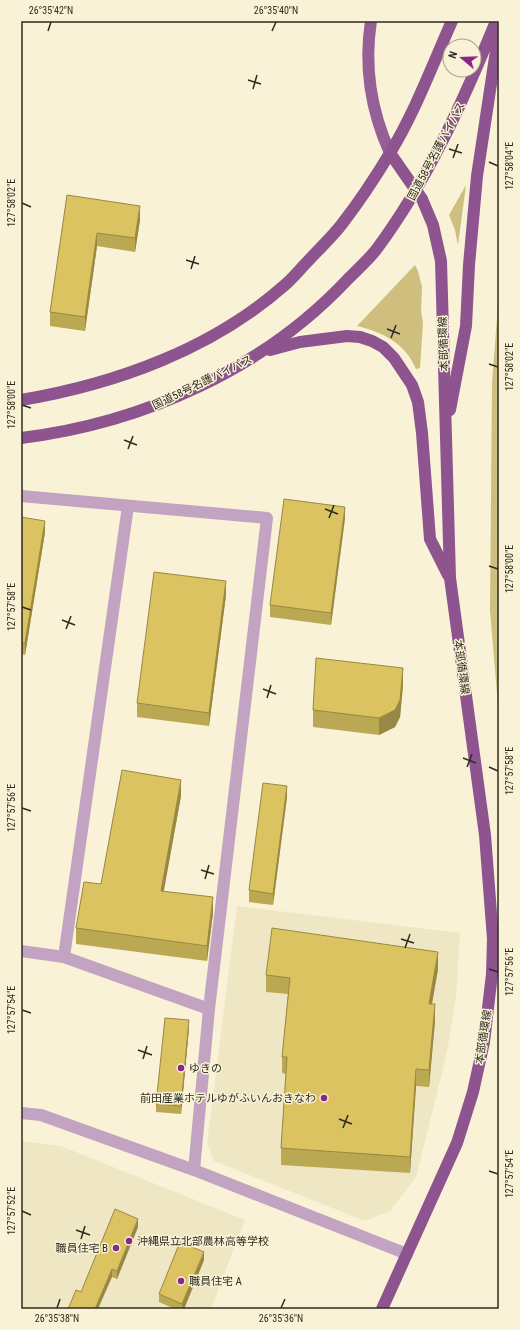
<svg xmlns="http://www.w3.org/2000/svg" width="520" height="1330" font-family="'Roboto Condensed','Noto Sans JP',sans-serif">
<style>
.built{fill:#efe7c4}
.green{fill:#cebf7f}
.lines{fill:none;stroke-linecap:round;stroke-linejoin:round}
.minor{stroke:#c2a3c1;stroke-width:12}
.primary{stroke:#966097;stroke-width:12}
.trunk{stroke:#8e548f;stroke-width:12}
.wall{fill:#bba853}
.shaded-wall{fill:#998843}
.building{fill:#dac360;stroke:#998843}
.ticks{fill:none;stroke:#2e2c21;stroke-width:1.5}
.poi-dot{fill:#89258d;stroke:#f9f2d6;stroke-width:1.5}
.labels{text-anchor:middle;stroke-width:3;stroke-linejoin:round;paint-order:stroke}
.street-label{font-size:11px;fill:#2e2c21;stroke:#f9f2d6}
.poi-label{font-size:11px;fill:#2e2c21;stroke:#f9f2d6;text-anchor:start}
.neatline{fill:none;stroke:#2e2c21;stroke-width:1.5}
.ticks-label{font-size:10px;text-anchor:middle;fill:#2e2c21}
</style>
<rect width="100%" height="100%" fill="#f9f2d6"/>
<g class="built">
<polygon points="237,906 460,933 456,998 447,1052 416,1177 390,1211 365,1221 214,1161 207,1143"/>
<polygon points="21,1141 61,1146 245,1220 211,1309 21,1309"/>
</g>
<g class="green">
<polygon points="466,185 458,245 455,230 449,215"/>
<path d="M415 265 418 271 422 287 421 312 423 322 420 368 416 369C405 343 384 333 357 326Z"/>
<polygon points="499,292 499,717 490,611 492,383"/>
</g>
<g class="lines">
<g class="minor">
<polyline points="21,496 267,518 209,1009 194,1170"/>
<polyline points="21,951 64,957 209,1009"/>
<polyline points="64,957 128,506"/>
<polyline points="21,1113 41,1115 194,1170 407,1254"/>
</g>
<path class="primary" d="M371 21C364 66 371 111 390 153"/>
<g class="trunk">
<polyline points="270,350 300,342 347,336 360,337 372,341 383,347 394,358 412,385 418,402 422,433 430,539 448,575"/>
<path d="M21 400C116 384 213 349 286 284 294 277 301 268 309 260 320 248 332 237 342 224 359 202 375 178 390 153 415 112 432 66 452 21"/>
<polyline points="450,410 466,326 469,265 477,176 499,31"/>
<path d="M21 438C143 423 264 369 348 279 357 270 368 260 376 250 428 180 463 102 496 21"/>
<polyline points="382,1309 457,1143 473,1092 484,1042 492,974 493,939 485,835 450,578 441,261 433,225 422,199 390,153"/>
</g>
</g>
<g class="wall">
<polygon points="67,195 140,220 135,252 97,246 85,331 50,326 50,312"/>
<polygon points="21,517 45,532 25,655 21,654"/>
<polygon points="345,518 331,625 270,617 270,605"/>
<polygon points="226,595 209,726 137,717 137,703"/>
<polygon points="403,685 400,717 395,727 379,735 313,727 313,710"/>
<polygon points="181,796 163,892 213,913 207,961 76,944 76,928 101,884"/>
<polygon points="287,797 273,905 249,902 249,890"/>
<polygon points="438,969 432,1004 435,1021 429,1087 416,1086 410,1173 281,1165 281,1148 286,1074 282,1073 282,1057 288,994 266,992 266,975"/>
<polygon points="189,1028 181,1114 156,1112 156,1104"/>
<polygon points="138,1227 117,1279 112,1277 81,1292"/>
<polygon points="204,1260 184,1309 175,1309 159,1302 159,1294"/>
</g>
<g class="shaded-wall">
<polygon points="140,206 140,220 135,252 135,238"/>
<polygon points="97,233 97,246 85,331 85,317"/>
<polygon points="345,507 345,518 331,625 331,613"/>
<polygon points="45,521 45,532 25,655 25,643"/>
<polygon points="226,581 226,595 209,726 209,713"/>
<polygon points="403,668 403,685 400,717 395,727 379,735 379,718"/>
<polygon points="181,780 181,796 161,907 161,891"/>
<polygon points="287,786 287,797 273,905 273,894"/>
<polygon points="213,897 213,913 207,961 207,946"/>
<polygon points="438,952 438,969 429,1020 429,1004"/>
<polygon points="435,1004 435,1021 429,1087 429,1070"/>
<polygon points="189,1020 189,1028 181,1114 181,1106"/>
<polygon points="416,1069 416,1086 410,1173 410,1157"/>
<polygon points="138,1219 138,1227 117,1279 117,1271"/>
<polygon points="204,1252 204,1260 184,1309 182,1309 182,1304"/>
<polygon points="112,1269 112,1277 98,1309 95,1309"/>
</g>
<g class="building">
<polygon points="67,195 140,206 135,238 97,233 85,317 50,312"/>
<polygon points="284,499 345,507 331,613 270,605"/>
<polygon points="21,517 45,521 25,643 21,643"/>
<polygon points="154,572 226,581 209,713 137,703"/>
<polygon points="316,658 403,668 400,700 395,710 379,718 313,710"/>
<polygon points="122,770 181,780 161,891 213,897 207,946 76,928 84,882 101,884"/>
<polygon points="263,783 287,786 273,894 249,890"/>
<polygon points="272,928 438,952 429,1004 435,1004 429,1070 416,1069 410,1157 281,1148 287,1057 282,1057 290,978 266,975"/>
<polygon points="165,1018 189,1020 181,1106 156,1104"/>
<polygon points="115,1209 138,1219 117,1271 112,1269 95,1309 68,1309 76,1290 81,1292"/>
<polygon points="180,1242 204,1252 182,1304 159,1294"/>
</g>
<path class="ticks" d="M48 31 51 22M272 31 276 22M248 80 261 84M253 89 257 75M449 149 462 153M453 158 458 144M489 162 498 166M22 203 31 207M186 260 199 264M191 269 195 256M387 329 400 334M391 338 396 325M489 364 498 367M22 405 31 408M124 440 137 445M128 449 133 436M325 509 338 514M329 518 334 505M489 566 498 569M22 607 31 610M62 620 75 625M66 629 71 616M263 689 276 694M267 698 271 685M463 758 476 763M467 767 472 754M489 767 498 771M22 808 31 811M201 870 214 874M205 879 209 865M401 939 414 943M405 948 410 934M489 969 498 972M22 1010 31 1013M138 1050 152 1055M143 1059 147 1046M339 1119 352 1124M343 1128 348 1115M489 1171 498 1174M22 1211 31 1215M76 1230 90 1235M81 1239 85 1226M57 1308 60 1299M281 1308 285 1299"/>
<g class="poi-dot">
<circle cx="181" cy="1068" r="4"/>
<circle cx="324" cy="1098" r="4"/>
<circle cx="129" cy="1241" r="4"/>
<circle cx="116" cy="1248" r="4"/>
<circle cx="181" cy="1281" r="4"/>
</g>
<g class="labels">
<g class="street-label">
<text transform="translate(436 151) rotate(-62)" y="4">国道58号名護バイパス</text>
<text transform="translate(443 344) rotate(-92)" y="4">本部循環線</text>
<text transform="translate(202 382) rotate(-26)" y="4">国道58号名護バイパス</text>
<text transform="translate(462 667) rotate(82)" y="4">本部循環線</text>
<text transform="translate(483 1037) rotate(-81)" y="4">本部循環線</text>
</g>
<g class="poi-label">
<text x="189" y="1072">ゆきの</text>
<text x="316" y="1102" text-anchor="end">前田産業ホテルゆがふいんおきなわ</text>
<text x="137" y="1245">沖縄県立北部農林高等学校</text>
<text x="108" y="1252" text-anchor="end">職員住宅 B</text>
<text x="189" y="1285">職員住宅 A</text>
</g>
</g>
<rect width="520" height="1330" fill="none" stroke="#f9f2d6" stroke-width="44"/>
<g transform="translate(462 58) rotate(289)"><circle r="19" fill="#f9f2d6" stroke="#a8a38e"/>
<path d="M0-3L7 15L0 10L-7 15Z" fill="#89258d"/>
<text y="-6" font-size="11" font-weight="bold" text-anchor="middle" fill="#2e2c21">N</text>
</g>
<rect x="22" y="22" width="476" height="1286" class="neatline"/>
<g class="ticks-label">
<text x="51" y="14">26°35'42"N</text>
<text x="276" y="14">26°35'40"N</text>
<text transform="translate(509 166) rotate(-90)" y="4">127°58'04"E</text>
<text transform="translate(11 203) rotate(-90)" y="4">127°58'02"E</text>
<text transform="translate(509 367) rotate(-90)" y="4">127°58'02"E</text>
<text transform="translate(11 405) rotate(-90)" y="4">127°58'00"E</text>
<text transform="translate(509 569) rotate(-90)" y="4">127°58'00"E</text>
<text transform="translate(11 607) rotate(-90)" y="4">127°57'58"E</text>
<text transform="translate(509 771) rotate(-90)" y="4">127°57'58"E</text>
<text transform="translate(11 808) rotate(-90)" y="4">127°57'56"E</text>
<text transform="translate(509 972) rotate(-90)" y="4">127°57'56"E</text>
<text transform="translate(11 1010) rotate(-90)" y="4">127°57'54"E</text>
<text transform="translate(509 1174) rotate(-90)" y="4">127°57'54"E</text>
<text transform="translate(11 1211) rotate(-90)" y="4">127°57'52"E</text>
<text x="57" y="1322">26°35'38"N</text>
<text x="281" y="1322">26°35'36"N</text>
</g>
</svg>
